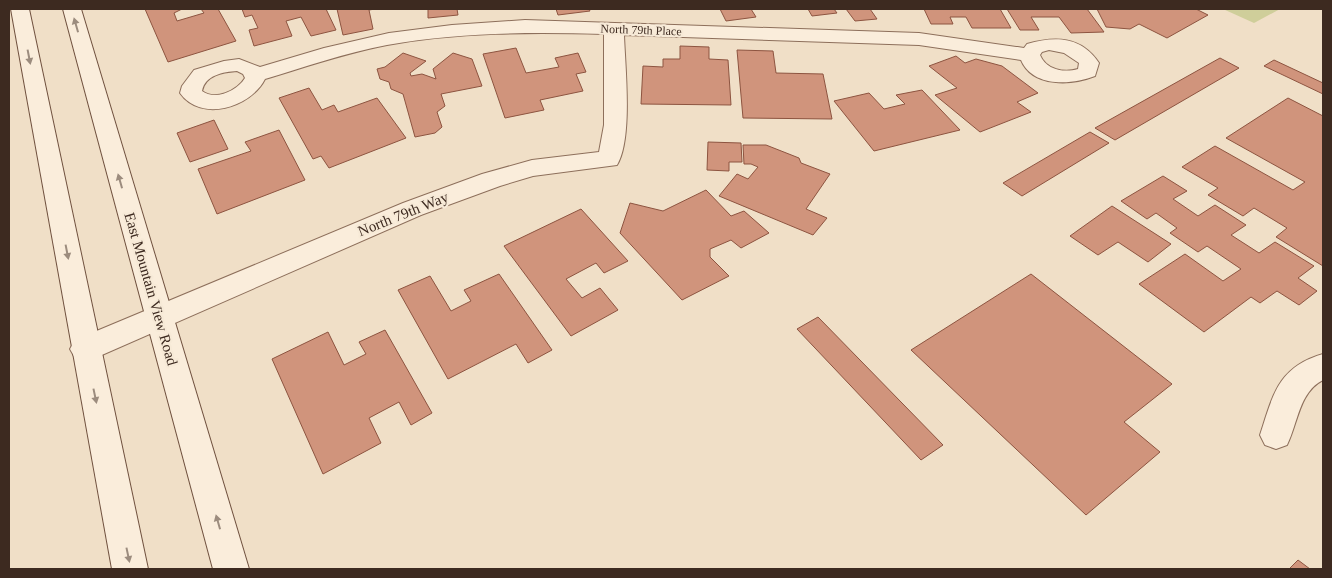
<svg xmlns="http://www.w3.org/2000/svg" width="1332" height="578" font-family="Georgia,serif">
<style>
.green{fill:#cfce9a}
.building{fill:#d0947c;stroke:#8d5440}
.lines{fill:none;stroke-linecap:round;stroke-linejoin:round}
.street-casing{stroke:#8d6f5b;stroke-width:2}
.secondary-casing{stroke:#6f503e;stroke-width:2}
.street{fill:#faeddb;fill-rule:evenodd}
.secondary{fill:#faeddb;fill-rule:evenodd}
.oneway{fill:#9c8c7e}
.labels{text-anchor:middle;stroke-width:4.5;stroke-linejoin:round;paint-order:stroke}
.far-street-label{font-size:12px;fill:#3d2a20;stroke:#f7ead7}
.street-label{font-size:15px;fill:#3d2a20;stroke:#f7ead7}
</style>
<rect width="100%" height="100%" fill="#f0dfc7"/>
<polygon class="green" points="1223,9 1280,9 1254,23"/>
<g class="building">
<polygon points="145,9 182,9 174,13 177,21 204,13 201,9 218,9 236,41 168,62"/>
<polygon points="242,9 326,9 336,30 311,36 301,17 286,21 292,36 254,46 249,30 258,28 252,15 245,17"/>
<polygon points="337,9 375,9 369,10 373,29 343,35"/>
<polygon points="428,9 457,9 458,15 428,18"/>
<polygon points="556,9 589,9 590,11 558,15"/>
<polygon points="720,9 751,9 756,17 726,21"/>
<polygon points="808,9 834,9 837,13 812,16"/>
<polygon points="846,9 870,9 877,19 855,21"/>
<polygon points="924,9 1000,9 1011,28 972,28 966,17 950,17 953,24 931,24"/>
<polygon points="1007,9 1087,9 1104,32 1071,33 1059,17 1031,17 1039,30 1020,30"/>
<polygon points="1097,9 1196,9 1208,15 1167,38 1139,24 1130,29 1106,27"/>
<polygon points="680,46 709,47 709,59 728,60 731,105 641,104 643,66 663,67 663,59 680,59"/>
<polygon points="516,48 526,73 559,67 555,58 578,53 586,72 576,74 583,91 540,100 544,110 505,118 483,54"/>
<polygon points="737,50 773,51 776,73 823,74 832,119 743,118"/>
<polygon points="403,53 426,61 410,73 411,76 422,74 436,79 433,69 453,53 472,59 482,86 441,94 445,106 437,112 442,127 435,133 415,137 403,94 391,89 389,82 380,79 377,69 385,67"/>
<polygon points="956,56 965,63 976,59 1002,66 1038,93 1017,102 1031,112 980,132 935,95 957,88 929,66"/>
<polygon points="1220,58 1239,68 1115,140 1095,128"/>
<polygon points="1274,60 1323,83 1323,94 1264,66"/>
<polygon points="309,88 322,110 334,105 338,112 377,98 406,138 329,168 321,156 313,159 279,98"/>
<polygon points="922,90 960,130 874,151 834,101 869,93 884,109 905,104 896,95"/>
<polygon points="1288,98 1323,116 1323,266 1276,237 1287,228 1254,208 1243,216 1208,195 1218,188 1182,167 1215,146 1293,190 1305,182 1226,138"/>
<polygon points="214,120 228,149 190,162 177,133"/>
<polygon points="279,130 305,180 217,214 198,169 251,151 245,142"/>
<polygon points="1090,132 1109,143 1022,196 1003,183"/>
<polygon points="708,142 741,143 742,162 729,162 729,171 707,170"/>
<polygon points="743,145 766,145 799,158 801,163 830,174 806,209 827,218 813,235 719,196 737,174 748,179 758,167 751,164 744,164"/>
<polygon points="1163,176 1187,191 1173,199 1198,216 1215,205 1246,225 1231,235 1259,253 1275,242 1314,266 1298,278 1317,291 1299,305 1277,291 1260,303 1251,297 1204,332 1139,284 1185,254 1223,281 1241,269 1207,246 1198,252 1170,233 1177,228 1156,213 1147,219 1121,201"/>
<polygon points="706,190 731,216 744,211 769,233 741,248 731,240 710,249 710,257 729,276 682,300 620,233 630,203 663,211"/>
<polygon points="1112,206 1171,244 1148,262 1118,242 1098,255 1070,236"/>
<polygon points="581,209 628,261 604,273 596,263 566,279 582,298 600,288 618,310 571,336 504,246"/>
<polygon points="499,274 552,350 528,363 516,344 448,379 398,290 430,276 451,311 471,301 464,290"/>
<polygon points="1031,274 1172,384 1124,422 1160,452 1086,515 911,350"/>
<polygon points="818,317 943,445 921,460 797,329"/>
<polygon points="385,330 432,413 411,425 399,402 369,418 381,443 323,474 272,359 328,332 344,365 366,354 359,342"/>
<polygon points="1298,560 1310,569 1289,569"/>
</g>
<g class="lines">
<g class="street-casing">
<g id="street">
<path d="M525 20 919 33 1024 48 1027 44C1055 36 1081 36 1099 63L1095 76C1072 85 1033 88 1021 60L919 45 624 35C625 66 633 139 617 165L533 176 500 186 421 215 95 358 85 361 75 358 70 349 75 340 403 203 482 174 532 160 599 152 604 125V34C531 32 459 32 387 45 345 53 305 67 265 79 251 107 201 123 180 93L182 86 194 70 224 61 239 59 260 67 324 48 389 33 452 25ZM1049 50 1064 53 1079 63 1078 69C1064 73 1046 70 1040 55L1042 52ZM237 71 243 74 245 78C237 91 215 101 202 91 205 75 223 72 237 71Z"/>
<path d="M1323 354V380C1299 392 1298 423 1287 445L1276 449 1265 445 1260 435C1273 395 1278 367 1323 354Z"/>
</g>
</g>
<g class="secondary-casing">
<g id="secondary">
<polygon points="11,9 29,9 148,569 112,569"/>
<polygon points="63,9 81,9 249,569 213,569"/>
</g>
</g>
<use href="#street" class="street"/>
<use href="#secondary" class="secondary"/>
</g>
<defs><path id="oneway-solid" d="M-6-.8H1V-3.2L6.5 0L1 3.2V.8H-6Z" transform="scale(1.25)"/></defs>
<g class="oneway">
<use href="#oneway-solid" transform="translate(76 25) rotate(-106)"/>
<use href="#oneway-solid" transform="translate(29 57) rotate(79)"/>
<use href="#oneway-solid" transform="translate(120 181) rotate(-106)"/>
<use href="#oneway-solid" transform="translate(67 252) rotate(79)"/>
<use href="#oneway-solid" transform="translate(95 396) rotate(78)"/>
<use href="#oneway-solid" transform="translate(218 522) rotate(-106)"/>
<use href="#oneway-solid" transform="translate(128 555) rotate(78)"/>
</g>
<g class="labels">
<g class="far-street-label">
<text transform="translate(641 30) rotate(2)" y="4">North 79th Place</text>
</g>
<g class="street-label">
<text transform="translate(403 214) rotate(-22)" y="5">North 79th Way</text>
<text transform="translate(151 289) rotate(74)" y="5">East Mountain View Road</text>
</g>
</g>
<rect width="1332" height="578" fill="none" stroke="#3d2a20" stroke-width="20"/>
</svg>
